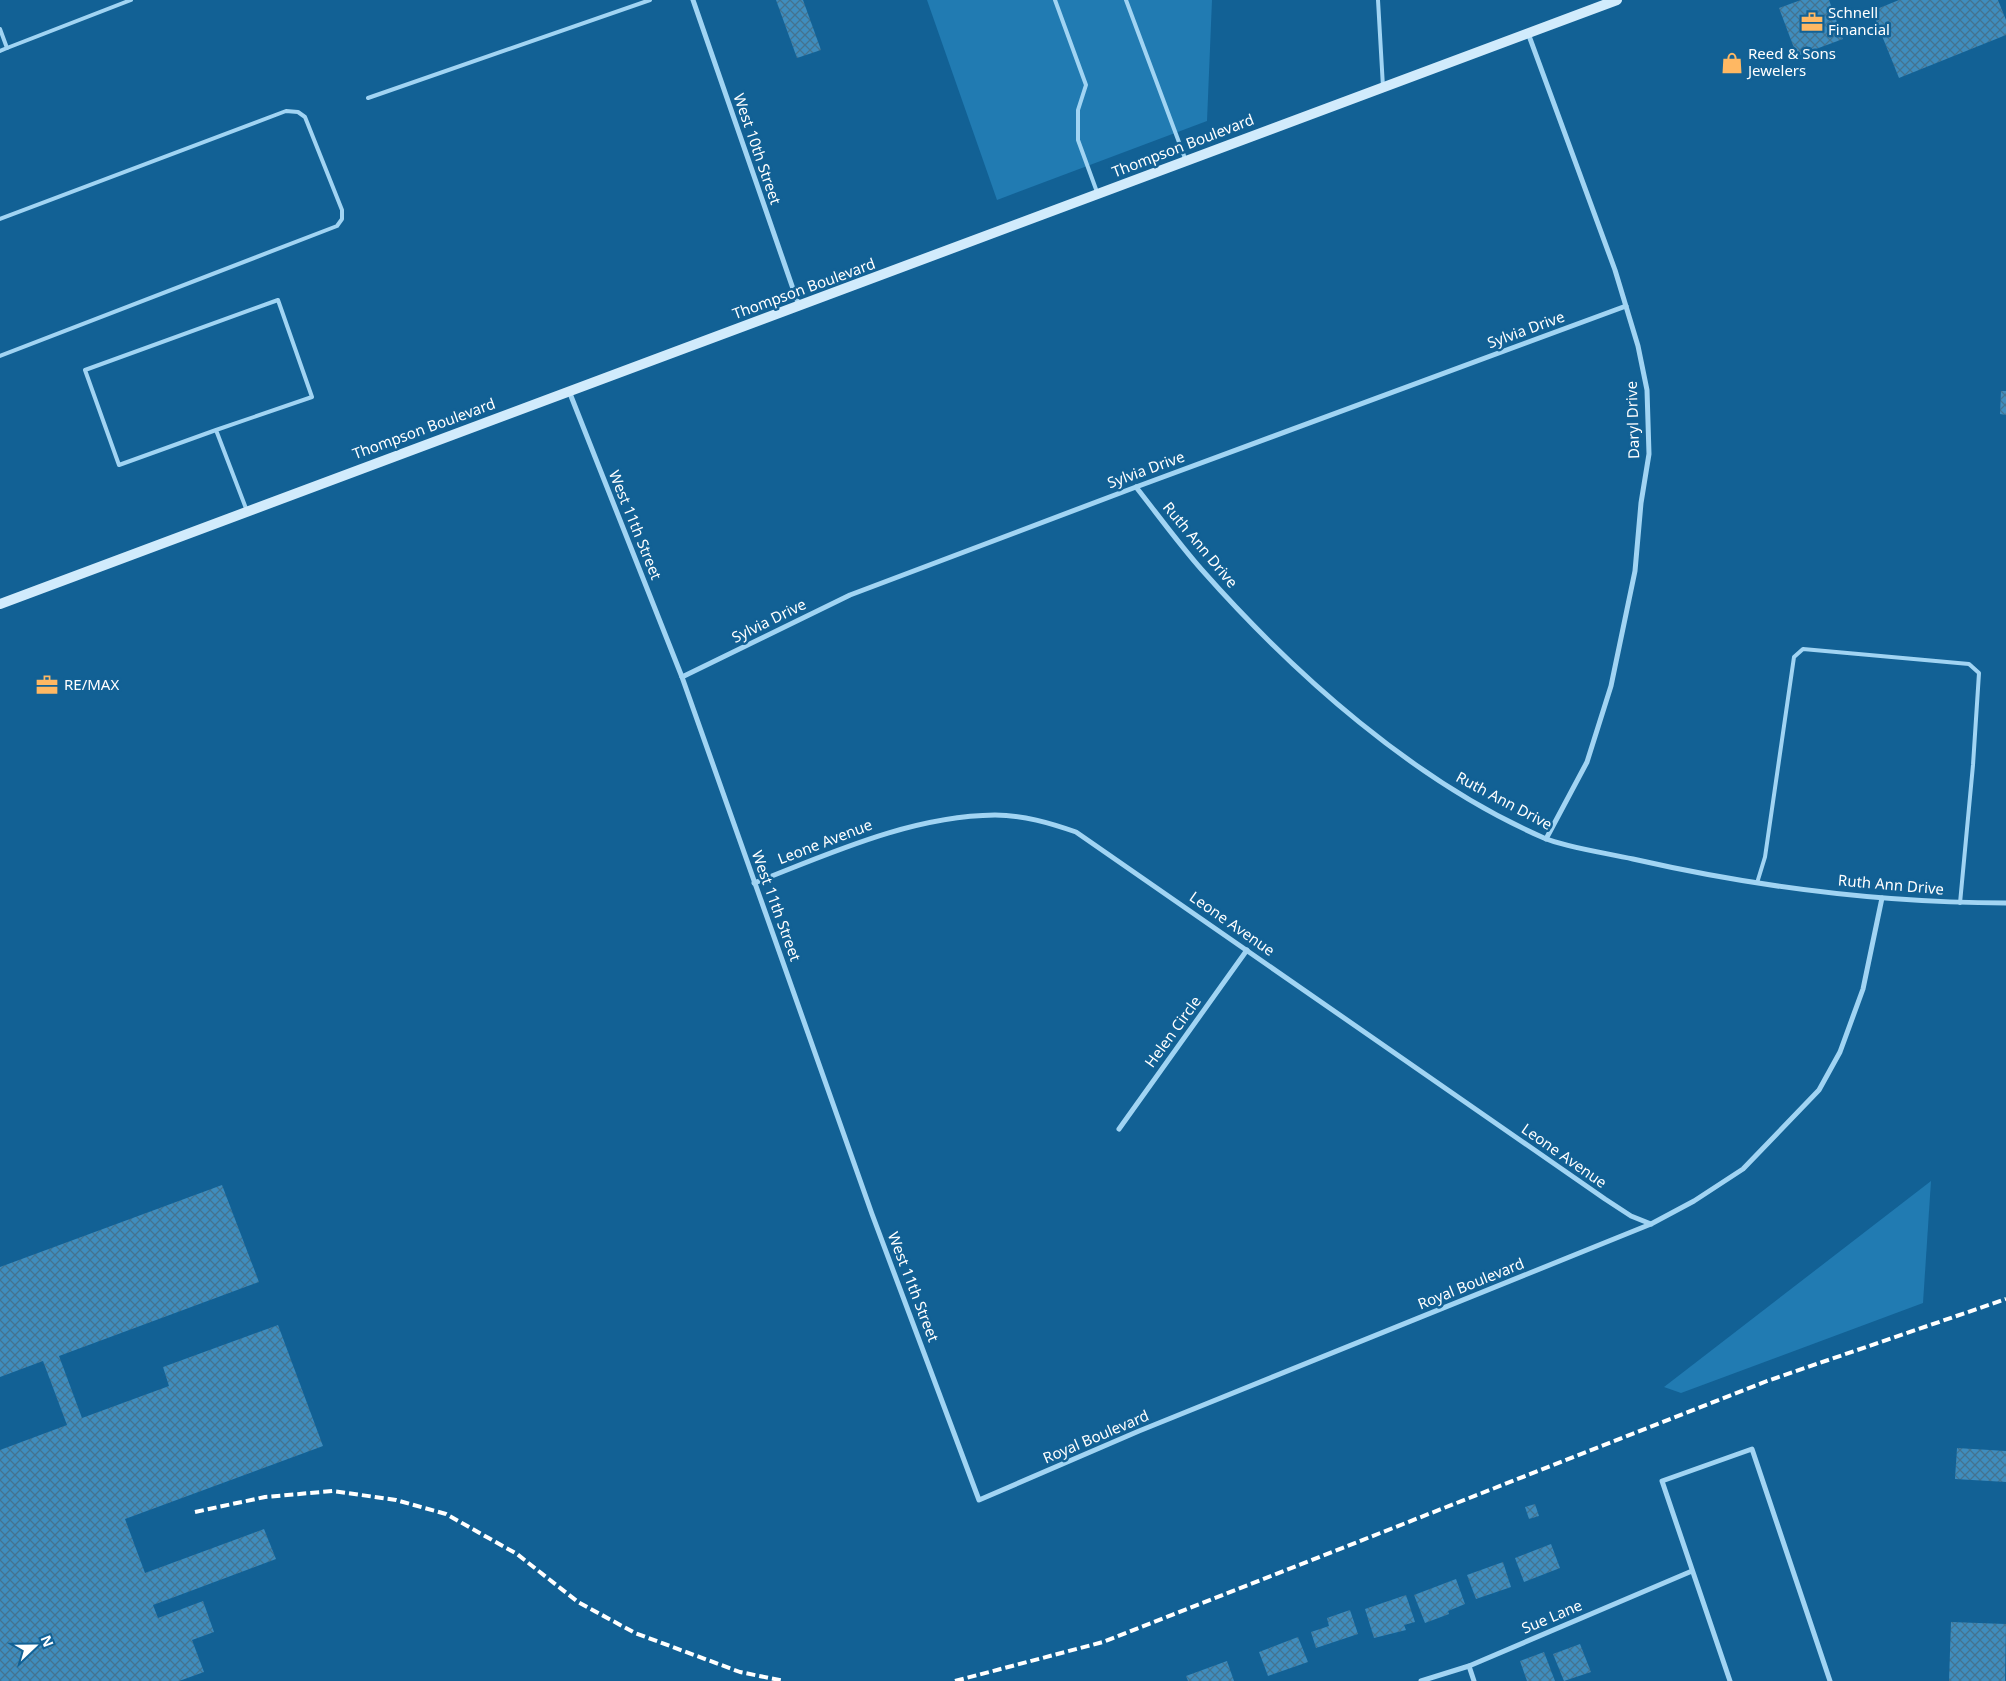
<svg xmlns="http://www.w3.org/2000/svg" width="2006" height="1681" font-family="'Noto Sans',sans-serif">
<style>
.green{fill:#217bb2}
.building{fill:url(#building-cross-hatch)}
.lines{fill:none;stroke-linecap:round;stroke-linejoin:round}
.service{stroke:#a1d4f3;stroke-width:4}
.minor{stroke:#a1d4f3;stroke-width:5}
.secondary{stroke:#d1ebfc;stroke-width:10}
.rail{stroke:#fff;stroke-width:4;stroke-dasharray:9 4;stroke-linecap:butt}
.labels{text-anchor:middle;stroke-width:5;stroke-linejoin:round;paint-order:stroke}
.poi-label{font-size:15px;fill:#fff;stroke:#126195;text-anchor:start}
.street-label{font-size:15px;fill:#fff;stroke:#126195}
</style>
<defs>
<pattern id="building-cross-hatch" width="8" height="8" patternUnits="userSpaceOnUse" patternTransform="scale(1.25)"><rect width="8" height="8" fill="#3f8dbe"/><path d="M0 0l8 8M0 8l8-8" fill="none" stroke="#447390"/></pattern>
</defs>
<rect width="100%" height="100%" fill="#126195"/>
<g class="green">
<polygon points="927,0 1212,0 1207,121 997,200"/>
<polygon points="1931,1181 1923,1303 1681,1393 1664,1387"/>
</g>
<g class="building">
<polygon points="776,0 803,0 821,50 797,58"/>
<polygon points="1801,0 1829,0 1843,39 1797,56 1779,8"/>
<polygon points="1899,0 1998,0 2006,20 2006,35 1899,78 1872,11"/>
<polygon points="2001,391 2006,391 2006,415 2000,414"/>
<polygon points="222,1185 259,1282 59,1356 82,1418 169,1386 163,1367 278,1325 323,1446 125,1519 145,1573 264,1529 276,1559 153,1605 158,1618 203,1601 214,1632 192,1640 204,1672 179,1681 0,1681 0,1450 67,1425 43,1361 0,1377 0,1267"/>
<polygon points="1957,1448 2006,1451 2006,1482 1955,1479"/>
<polygon points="1535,1504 1539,1516 1529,1519 1525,1507"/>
<polygon points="1551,1544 1560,1568 1524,1582 1515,1558"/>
<polygon points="1503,1562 1511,1587 1476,1599 1467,1575"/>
<polygon points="1456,1579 1465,1604 1448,1611 1449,1614 1425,1623 1414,1595"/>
<polygon points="1406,1595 1415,1622 1404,1625 1406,1630 1374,1638 1365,1609"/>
<polygon points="1350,1610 1358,1634 1316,1648 1311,1632 1329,1626 1327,1618"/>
<polygon points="1951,1622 2006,1624 2005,1681 1949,1681"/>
<polygon points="1298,1637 1308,1662 1268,1676 1259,1652"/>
<polygon points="1580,1644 1591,1672 1564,1681 1553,1654"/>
<polygon points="1544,1652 1555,1681 1527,1681 1520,1661"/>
<polygon points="1227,1661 1234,1681 1188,1681 1186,1676"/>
</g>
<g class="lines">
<g class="service">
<polyline points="1055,0 1086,85 1078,110 1078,140 1097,192"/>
<polyline points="1126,0 1186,161"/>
<polyline points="1378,0 1383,87"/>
<polyline points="0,29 7,48 0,51"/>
<polyline points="7,48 131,0"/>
<polyline points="368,98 650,0"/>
<polyline points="0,219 286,111 298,112 305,117 342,210 342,219 337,226 0,356"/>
<polyline points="216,430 312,397 278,300 85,370 119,465 216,430 247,511"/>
<polyline points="1757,883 1765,857 1794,657 1803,649 1969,664 1979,673 1973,765 1960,903"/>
</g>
<g class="minor">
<polyline points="693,0 799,306"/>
<polyline points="1528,33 1615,270 1638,346 1647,390 1649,454 1641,503 1635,571 1611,686 1587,762 1546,839"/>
<polyline points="569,391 682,677 872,1214 979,1500 1139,1431 1651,1224 1694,1201 1743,1169 1819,1090 1840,1052 1863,989 1882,898"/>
<path d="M1136 487C1158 515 1179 544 1202 570 1295 675 1415 782 1544 838 1568 848 1607 853 1633 859 1756 887 1880 903 2006 903"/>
<polyline points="682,677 850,595 1136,487 1626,306"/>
<path d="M754 883C831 853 911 816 995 815 1023 815 1050 823 1076 832L1605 1199 1631 1216 1651 1224"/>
<polyline points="1119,1129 1247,950"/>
<polyline points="1469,1666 1474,1681"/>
<polyline points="1421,1681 1469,1666 1692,1571"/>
<polyline points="1730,1681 1662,1481 1752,1449 1830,1681"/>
</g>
<polyline class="secondary" points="0,604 1617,0"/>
<g class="rail">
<polyline points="195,1512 265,1497 333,1491 396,1500 446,1514 517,1554 578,1602 635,1633 740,1672 784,1681"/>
<polyline points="955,1681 1103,1642 1767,1381 2006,1299"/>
</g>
</g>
<defs>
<g id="office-bare" transform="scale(1.725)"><path d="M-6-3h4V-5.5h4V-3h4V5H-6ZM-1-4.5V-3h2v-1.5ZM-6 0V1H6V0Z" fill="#ffb863" stroke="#126195" stroke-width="2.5" paint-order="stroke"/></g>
<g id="shop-bare" transform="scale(1.725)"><path d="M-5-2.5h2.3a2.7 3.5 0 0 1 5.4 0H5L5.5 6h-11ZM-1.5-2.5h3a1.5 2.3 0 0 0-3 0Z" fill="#ffb863" stroke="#126195" stroke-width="2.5" paint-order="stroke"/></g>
</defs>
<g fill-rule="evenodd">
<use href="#office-bare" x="1812" y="22"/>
<use href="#shop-bare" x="1732" y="63"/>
<use href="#office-bare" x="47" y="685"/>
</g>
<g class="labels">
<g class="poi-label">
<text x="1828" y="18">Schnell<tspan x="1828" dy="17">Financial</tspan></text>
<text x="1748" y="59">Reed &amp; Sons<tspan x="1748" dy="17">Jewelers</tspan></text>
<text x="64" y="690">RE/MAX</text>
</g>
<g class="street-label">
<text transform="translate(1183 146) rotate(-21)" y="5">Thompson Boulevard</text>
<text transform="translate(757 149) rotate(71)" y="5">West 10th Street</text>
<text transform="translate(804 289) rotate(-20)" y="5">Thompson Boulevard</text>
<text transform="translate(1526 330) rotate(-20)" y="5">Sylvia Drive</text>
<text transform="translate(1633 420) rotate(-92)" y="5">Daryl Drive</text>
<text transform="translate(424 429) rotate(-20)" y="5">Thompson Boulevard</text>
<text transform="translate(1146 470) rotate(-20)" y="5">Sylvia Drive</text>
<text transform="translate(635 525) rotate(68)" y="5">West 11th Street</text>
<text transform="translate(1200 545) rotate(50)" y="5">Ruth Ann Drive</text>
<text transform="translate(769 621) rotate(-26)" y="5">Sylvia Drive</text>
<text transform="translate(1504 801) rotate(28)" y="5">Ruth Ann Drive</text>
<text transform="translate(825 842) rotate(-21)" y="5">Leone Avenue</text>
<text transform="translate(1891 885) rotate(5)" y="5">Ruth Ann Drive</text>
<text transform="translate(776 906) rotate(70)" y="5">West 11th Street</text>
<text transform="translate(1232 924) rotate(35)" y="5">Leone Avenue</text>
<text transform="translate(1173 1032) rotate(-54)" y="5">Helen Circle</text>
<text transform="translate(1564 1156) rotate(35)" y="5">Leone Avenue</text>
<text transform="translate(1471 1284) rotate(-22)" y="5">Royal Boulevard</text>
<text transform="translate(913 1287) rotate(69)" y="5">West 11th Street</text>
<text transform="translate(1096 1437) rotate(-23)" y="5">Royal Boulevard</text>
<text transform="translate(1552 1617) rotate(-23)" y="5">Sue Lane</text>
</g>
</g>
<g transform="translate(35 1646) rotate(68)" stroke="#126195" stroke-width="4" paint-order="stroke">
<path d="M0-4L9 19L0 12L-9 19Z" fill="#ffffff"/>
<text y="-8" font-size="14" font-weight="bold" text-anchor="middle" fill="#ffffff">N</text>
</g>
</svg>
